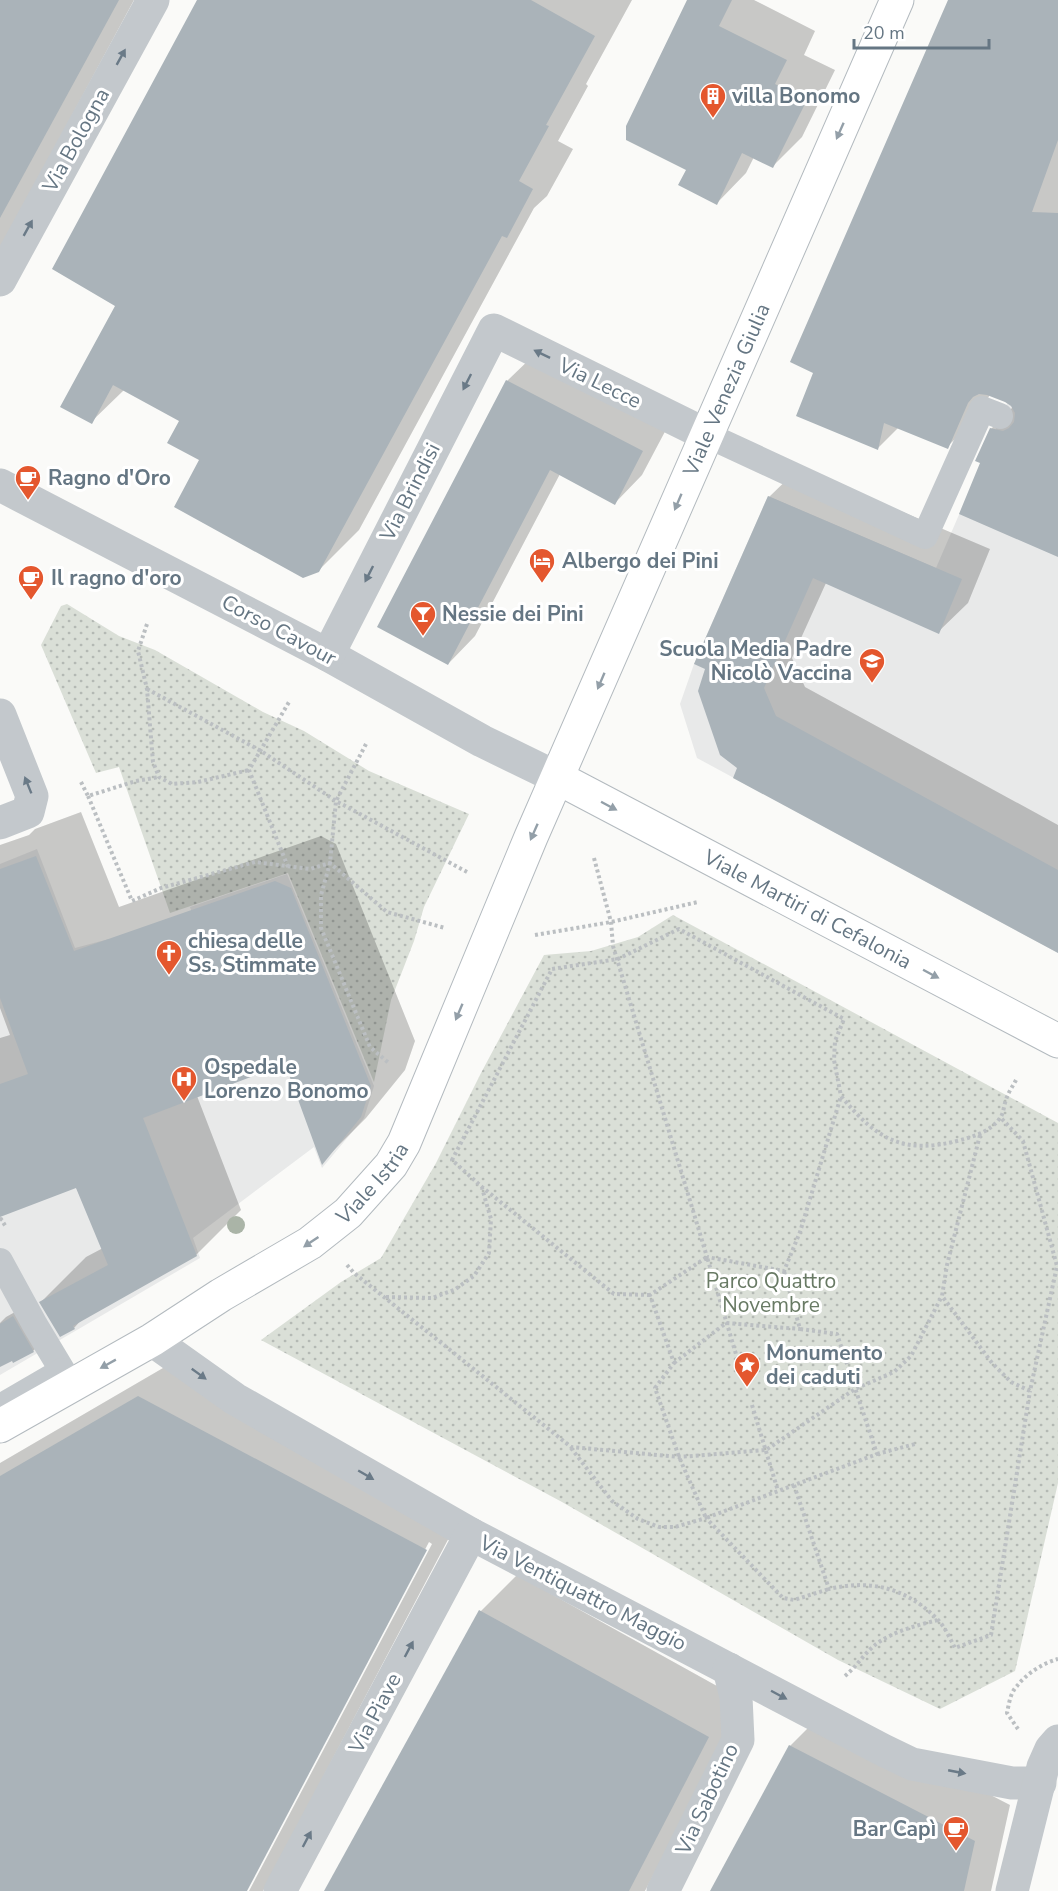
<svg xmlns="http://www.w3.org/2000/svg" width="1058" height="1891" font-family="'Nunito Sans',sans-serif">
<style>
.built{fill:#e8e9e9}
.grass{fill:url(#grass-dots)}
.shadow{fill:#0003}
.building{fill:#aab3b9}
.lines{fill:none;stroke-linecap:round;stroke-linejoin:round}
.secondary-casing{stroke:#b3babf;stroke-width:35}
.path{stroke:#bbbfc2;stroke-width:4;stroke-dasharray:3 3;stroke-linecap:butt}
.service{stroke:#c3c8cc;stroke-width:26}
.minor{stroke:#c3c8cc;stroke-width:33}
.tertiary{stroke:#c3c8cc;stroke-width:33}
.secondary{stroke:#fff;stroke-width:33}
.tree{fill:#aab4a7}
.oneway{fill:#6a7a87}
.oneway2{fill:#939fa8}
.labels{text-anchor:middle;stroke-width:6;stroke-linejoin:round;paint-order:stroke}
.poi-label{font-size:21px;font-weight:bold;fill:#657683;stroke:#fff;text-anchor:start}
.street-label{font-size:21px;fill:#657683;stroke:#fff}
.park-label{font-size:21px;fill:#687a64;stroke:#fff}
</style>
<defs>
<pattern id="grass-dots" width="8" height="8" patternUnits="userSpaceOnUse" patternTransform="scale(1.5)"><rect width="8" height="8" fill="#dadfd7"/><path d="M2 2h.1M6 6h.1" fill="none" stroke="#b4b9b4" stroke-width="1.8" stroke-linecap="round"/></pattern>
</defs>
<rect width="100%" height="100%" fill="#fafaf8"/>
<g class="built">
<polygon points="1008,401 1058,422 1058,953 697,758 680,704 694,664 768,496 936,568"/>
<polygon points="37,849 75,948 109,939 150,1046 231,1016 190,907 287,874 374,1086 364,1118 322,1168 314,1147 193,1238 200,1258 0,1375 0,864"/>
</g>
<g class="grass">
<polygon points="67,604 119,636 155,650 263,712 304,731 369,771 469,814 424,907 414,941 391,1000 374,1082 288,873 170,913 119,767 96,773 41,645 61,606"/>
<polygon points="673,915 1058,1123 1058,1483 1015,1671 940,1709 838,1660 562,1502 261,1340 341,1282 381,1258 436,1163 481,1073 544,955 591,951 638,937"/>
</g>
<g class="shadow">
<polygon points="0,0 134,0 0,249"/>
<polygon points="200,0 632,0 586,84 588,86 558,141 573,149 547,196 534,208 359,530 318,571 201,460 181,420 124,390 91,422 117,305"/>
<polygon points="689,0 754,0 815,31 804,55 835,70 802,137 773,166 754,157 746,173 717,203 688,169"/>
<polygon points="949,0 1058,0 1058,555 991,429 1013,407 1012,405 990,394 981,413 947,447 899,427 877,449 815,372"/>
<polygon points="535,354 669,424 642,475 615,503 560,474 475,636 448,664 507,381"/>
<polygon points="799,468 990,549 968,603 938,632 826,583 792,658 805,687 1058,825 1058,951 739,767 769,497"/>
<polygon points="81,812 119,907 321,836 336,844 415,1041 405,1070 366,1118 322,1162 286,1062 197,1096 241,1210 196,1255 84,1317 74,1328 41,1302 86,1257 103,1248 76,1187 0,1216 0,1038 10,1035 0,1008 0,845 29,835 35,829"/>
<polygon points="24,1307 43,1341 33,1351 0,1335 0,1323 6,1317"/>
<polygon points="175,1361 462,1513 263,1891 249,1891 432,1544 429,1542 246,1891 0,1891 0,1463"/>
<polygon points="517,1575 744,1701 645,1891 326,1891 481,1611"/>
<polygon points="826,1710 1010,1805 991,1891 711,1891 790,1746"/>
</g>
<g class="building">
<polygon points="0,0 119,0 0,218"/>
<polygon points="197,0 531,0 595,36 546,125 549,126 519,181 533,189 507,238 502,236 319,572 303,578 174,507 199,460 167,443 179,421 113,385 92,424 60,407 115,306 52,269"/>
<polygon points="687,0 732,0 719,26 787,60 775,84 807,100 773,168 742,153 717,205 678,185 686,170 626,140 626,126"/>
<polygon points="948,0 1058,0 1058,140 1032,212 1058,213 1058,557 959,514 980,463 975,461 990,428 1003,431 1009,428 1014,422 1015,413 1011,406 1005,402 987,395 979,394 973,397 968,403 948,449 884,423 878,450 796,416 813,373 790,362"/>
<polygon points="506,380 643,451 615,505 550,470 448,665 377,627"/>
<polygon points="768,496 962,579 939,634 813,578 764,688 776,716 1058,870 1058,953 733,778 737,768 720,755 698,691 705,669 694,664"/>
<polygon points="36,856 74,951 275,881 291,888 371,1086 361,1117 322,1165 285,1064 143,1118 197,1256 73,1326 75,1329 60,1337 39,1302 108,1265 76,1188 0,1217 0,1084 28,1074 0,998 0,869"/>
<polygon points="13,1316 34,1352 13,1363 12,1361 0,1367 0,1324"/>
<polygon points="138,1396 427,1550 247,1891 0,1891 0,1476"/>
<polygon points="479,1610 709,1737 629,1891 324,1891"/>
<polygon points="789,1745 975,1841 964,1891 710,1891"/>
</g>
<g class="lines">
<g class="secondary-casing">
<g id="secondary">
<path id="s1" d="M558 778 1058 1041"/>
<path id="s2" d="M0 1426 152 1340 221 1295 310 1243 348 1213 391 1165 404 1143 531 837 897 0"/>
</g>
</g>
<g class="path">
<polyline points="147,624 138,651 147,689 153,762 159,777 172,784 198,782 249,770"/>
<polyline points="147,689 261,751 336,801 467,872"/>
<polyline points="366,744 336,801 330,863 321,895 321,928 370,1047 390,1064"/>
<polyline points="81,782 88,796 136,781 159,777"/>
<polyline points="88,796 132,901 161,888 255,862 310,869 330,863 387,912 445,928"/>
<path d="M594 858 611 922 613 946 707 1257 784 1271 800 1232 841 1096C878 1141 904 1155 961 1140 975 1136 991 1131 1000 1118 1004 1113 1004 1103 1007 1097 1009 1091 1013 1086 1016 1080"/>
<polyline points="288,867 249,770 289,702"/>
<polyline points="535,935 611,922 698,902"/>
<polyline points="980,1135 947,1265 942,1296 992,1363 1011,1382 1030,1391 1057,1266 1023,1141 1001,1118"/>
<polyline points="0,1220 1,1219 6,1227"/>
<polyline points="347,1265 354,1273 571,1447 679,1457 766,1450 855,1389 894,1372 911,1356 942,1296"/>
<polyline points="650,1295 614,1294 482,1187 452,1160 552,969 618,959 679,929 844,1019 835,1041 834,1060 841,1096"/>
<polyline points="386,1297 432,1298 454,1290 474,1276 489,1253 491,1219 482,1188"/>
<polyline points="674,1363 726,1323 800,1329"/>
<polyline points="741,1371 707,1257 650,1295 674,1363 655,1388 679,1457 706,1518 877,1454 837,1334 800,1329 784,1271"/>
<polyline points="752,1405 778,1491"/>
<polyline points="571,1448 612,1501 638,1519 659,1527 675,1527 706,1518 783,1598 794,1600 829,1589"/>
<polyline points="877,1454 915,1444"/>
<path d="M794 1485 829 1589C871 1579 907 1588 938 1620 945 1627 950 1639 955 1648L991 1635 1030 1391"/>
<path d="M845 1676C856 1667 864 1654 875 1645 891 1632 918 1625 938 1620"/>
<path d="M1018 1729 1007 1713C1009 1704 1010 1693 1017 1686 1026 1674 1043 1663 1058 1659"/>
</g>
<g class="service">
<polyline points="707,435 925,536 982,409 1000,416"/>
<polyline points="0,1261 35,1325 71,1385"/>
<polyline points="0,1407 62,1371"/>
</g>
<g class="minor">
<polyline points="0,280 153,0"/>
<polyline points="0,485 328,655 482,741 558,778"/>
<polyline points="328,655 494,330 707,435"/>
<polyline points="0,715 32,796 28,812 0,823"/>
<polyline points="152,1340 235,1399 471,1534 883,1750 912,1764 1012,1783 1040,1783"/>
<polyline points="280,1891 471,1534"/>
<polyline points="663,1891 738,1740 736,1697 729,1669"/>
</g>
<polyline class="tertiary" points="1012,1891 1043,1767 1051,1749 1058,1741"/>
<use href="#secondary" class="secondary"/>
</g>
<circle class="tree" cx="236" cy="1225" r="9"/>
<defs><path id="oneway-solid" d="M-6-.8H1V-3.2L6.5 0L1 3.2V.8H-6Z" transform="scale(1.5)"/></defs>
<g class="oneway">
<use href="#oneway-solid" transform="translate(121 57) rotate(-61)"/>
<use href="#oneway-solid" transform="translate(28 228) rotate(-61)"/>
<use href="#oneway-solid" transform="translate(542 354) rotate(-154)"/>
<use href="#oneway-solid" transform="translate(467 382) rotate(117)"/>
<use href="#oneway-solid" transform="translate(369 574) rotate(117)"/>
<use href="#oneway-solid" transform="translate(28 785) rotate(-112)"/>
<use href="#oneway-solid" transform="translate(199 1374) rotate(36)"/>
<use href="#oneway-solid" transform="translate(366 1475) rotate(30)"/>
<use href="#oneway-solid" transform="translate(409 1649) rotate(-62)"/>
<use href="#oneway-solid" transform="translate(779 1695) rotate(28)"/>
<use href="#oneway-solid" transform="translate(957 1772) rotate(11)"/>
<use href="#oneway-solid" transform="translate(307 1839) rotate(-62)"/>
</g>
<g class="oneway2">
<use href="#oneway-solid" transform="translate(840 131) rotate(114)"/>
<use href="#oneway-solid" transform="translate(678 502) rotate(113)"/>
<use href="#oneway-solid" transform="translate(601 681) rotate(113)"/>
<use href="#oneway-solid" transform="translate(609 806) rotate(28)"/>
<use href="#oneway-solid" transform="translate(534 832) rotate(114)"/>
<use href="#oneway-solid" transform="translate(931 974) rotate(28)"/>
<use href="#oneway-solid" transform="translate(459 1012) rotate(113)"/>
<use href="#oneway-solid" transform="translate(311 1242) rotate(146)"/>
<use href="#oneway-solid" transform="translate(108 1364) rotate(151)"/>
</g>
<defs>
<g id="building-pin" transform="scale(1.35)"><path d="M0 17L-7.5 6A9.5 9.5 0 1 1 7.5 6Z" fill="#e4572e" stroke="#fff"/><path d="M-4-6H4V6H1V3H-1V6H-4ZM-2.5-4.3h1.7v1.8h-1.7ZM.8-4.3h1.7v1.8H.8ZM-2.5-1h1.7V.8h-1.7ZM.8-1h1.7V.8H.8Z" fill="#fff"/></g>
<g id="cafe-pin" transform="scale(1.35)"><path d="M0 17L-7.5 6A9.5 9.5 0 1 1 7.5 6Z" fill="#e4572e" stroke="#fff"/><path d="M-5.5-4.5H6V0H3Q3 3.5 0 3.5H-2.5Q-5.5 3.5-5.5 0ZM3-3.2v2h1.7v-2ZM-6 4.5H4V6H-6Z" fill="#fff"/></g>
<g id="hotel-pin" transform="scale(1.35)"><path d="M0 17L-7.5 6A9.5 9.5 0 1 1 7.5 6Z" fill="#e4572e" stroke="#fff"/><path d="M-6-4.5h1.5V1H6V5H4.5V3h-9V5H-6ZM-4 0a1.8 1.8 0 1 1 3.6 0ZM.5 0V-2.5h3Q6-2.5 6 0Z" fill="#fff"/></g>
<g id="bar-pin" transform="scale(1.35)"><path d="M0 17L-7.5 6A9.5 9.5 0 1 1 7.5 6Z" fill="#e4572e" stroke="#fff"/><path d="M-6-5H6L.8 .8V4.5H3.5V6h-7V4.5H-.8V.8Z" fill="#fff"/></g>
<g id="school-pin" transform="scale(1.35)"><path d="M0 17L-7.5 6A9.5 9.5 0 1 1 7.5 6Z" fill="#e4572e" stroke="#fff"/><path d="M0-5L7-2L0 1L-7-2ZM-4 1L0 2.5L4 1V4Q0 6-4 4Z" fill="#fff"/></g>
<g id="church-pin" transform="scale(1.35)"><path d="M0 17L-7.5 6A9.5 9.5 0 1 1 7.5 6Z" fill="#e4572e" stroke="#fff"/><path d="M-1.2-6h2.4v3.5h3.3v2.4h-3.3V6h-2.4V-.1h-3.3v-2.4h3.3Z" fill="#fff"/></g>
<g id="hospital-pin" transform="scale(1.35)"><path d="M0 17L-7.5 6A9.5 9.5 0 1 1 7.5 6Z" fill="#e4572e" stroke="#fff"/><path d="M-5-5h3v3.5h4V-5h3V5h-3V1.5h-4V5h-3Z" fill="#fff"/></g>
<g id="sight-pin" transform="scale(1.35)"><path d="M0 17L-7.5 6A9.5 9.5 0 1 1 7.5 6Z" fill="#e4572e" stroke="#fff"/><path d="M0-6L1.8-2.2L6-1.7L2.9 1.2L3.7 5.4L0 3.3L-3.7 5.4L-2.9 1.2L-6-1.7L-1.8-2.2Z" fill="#fff"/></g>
</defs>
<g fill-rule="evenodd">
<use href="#building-pin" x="713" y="96"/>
<use href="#cafe-pin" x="28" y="478"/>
<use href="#hotel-pin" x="542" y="561"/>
<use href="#cafe-pin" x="31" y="578"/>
<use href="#bar-pin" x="423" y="614"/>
<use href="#school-pin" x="872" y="661"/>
<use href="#church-pin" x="169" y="953"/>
<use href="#hospital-pin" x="184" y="1079"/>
<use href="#sight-pin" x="747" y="1365"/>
<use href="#cafe-pin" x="956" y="1829"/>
</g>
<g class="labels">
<g class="poi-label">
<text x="732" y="103">villa Bonomo</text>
<text x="48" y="485">Ragno d'Oro</text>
<text x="562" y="568">Albergo dei Pini</text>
<text x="51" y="585">Il ragno d'oro</text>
<text x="442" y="621">Nessie dei Pini</text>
<text x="852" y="656" text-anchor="end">Scuola Media Padre<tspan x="852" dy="24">Nicolò Vaccina</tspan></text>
<text x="188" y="948">chiesa delle<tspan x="188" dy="24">Ss. Stimmate</tspan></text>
<text x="204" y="1074">Ospedale<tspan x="204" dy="24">Lorenzo Bonomo</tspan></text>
<text x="766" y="1360">Monumento<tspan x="766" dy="24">dei caduti</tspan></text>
<text x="936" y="1836" text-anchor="end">Bar Capì</text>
</g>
<g class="street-label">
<text transform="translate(76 140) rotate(-61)" y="7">Via Bologna</text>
<text transform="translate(600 383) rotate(26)" y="7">Via Lecce</text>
<text dy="7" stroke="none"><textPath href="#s2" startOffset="1318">Viale Venezia Giulia</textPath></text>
<text transform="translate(410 492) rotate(-63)" y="7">Via Brindisi</text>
<text transform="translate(279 630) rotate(28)" y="7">Corso Cavour</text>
<text dy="7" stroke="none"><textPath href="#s1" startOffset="282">Viale Martiri di Cefalonia</textPath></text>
<text dy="7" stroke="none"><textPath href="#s2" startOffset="447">Viale Istria</textPath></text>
<text transform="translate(583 1593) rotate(27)" y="7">Via Ventiquattro Maggio</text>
<text transform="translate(375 1713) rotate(-62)" y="7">Via Piave</text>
<text transform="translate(707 1799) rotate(-65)" y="7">Via Sabotino</text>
</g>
<g class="park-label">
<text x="771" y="1288">Parco Quattro<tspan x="771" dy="24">Novembre</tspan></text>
</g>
</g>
<path d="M854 39v9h135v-9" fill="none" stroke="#657683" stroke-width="3"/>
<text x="863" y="39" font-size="18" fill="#657683" stroke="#ffffff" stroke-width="4.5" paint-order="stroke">20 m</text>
</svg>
